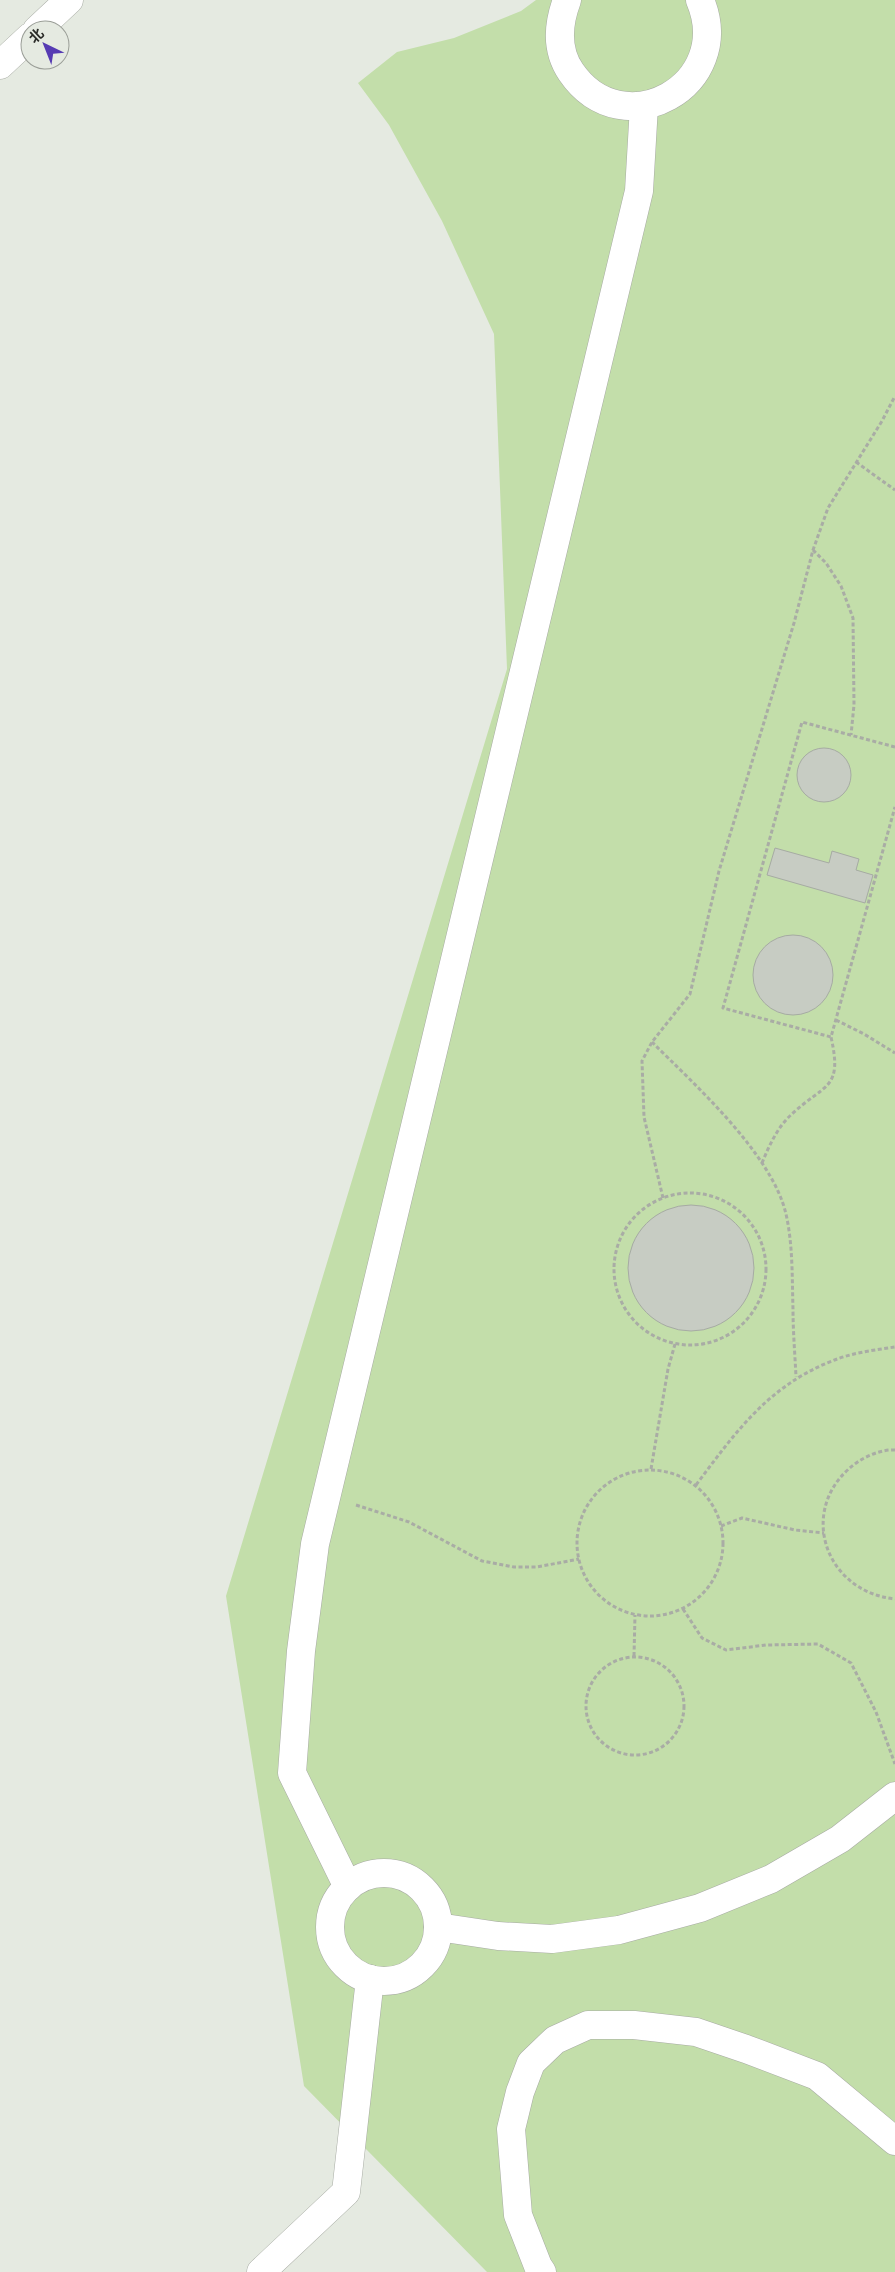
<svg xmlns="http://www.w3.org/2000/svg" width="895" height="2272" font-family="'Fira Sans Condensed','Noto Sans SC',sans-serif">
<style>
.green{fill:#c3deaa}
.building{fill:#c7ccc3;stroke:#a6aba3}
.lines{fill:none;stroke-linecap:round;stroke-linejoin:round}
.minor-casing{stroke:#a7aba3;stroke-width:29}
.path{stroke:#a9aca5;stroke-width:3;stroke-dasharray:4 2.5;stroke-linecap:butt}
.minor{stroke:#fff;stroke-width:28}
</style>
<rect width="100%" height="100%" fill="#e5eae1"/>
<polygon class="green" points="536,0 895,0 895,2272 487,2272 304,2086 226,1596 507,669 494,334 442,221 389,125 358,83 397,52 454,38 521,11"/>
<g class="building">
<circle cx="824" cy="775" r="27"/>
<polygon points="775,848 829,863 832,851 859,859 856,870 873,875 865,903 767,875"/>
<circle cx="793" cy="975" r="40"/>
<circle cx="691" cy="1268" r="63"/>
</g>
<g class="lines">
<g class="minor-casing">
<g id="minor">
<path d="M567 0C558 24 556 50 571 72 623 148 736 85 700 0"/>
<polyline points="37,30 69,0"/>
<polyline points="0,65 30,37"/>
<circle cx="384" cy="1927" r="54"/>
<polyline points="348,1887 292,1773 301,1651 315,1544 639,191 644,106"/>
<polyline points="438,1927 498,1936 552,1939 619,1930 700,1908 771,1879 840,1839 895,1796"/>
<polyline points="261,2272 346,2192 370,1979"/>
<polyline points="542,2272 538,2266 518,2215 511,2129 520,2092 531,2063 555,2040 588,2025 634,2025 696,2032 746,2049 817,2076 895,2141"/>
</g>
</g>
<g class="path">
<polyline points="856,462 895,490"/>
<polyline points="813,550 826,563 841,586 853,618 854,705 851,735"/>
<polyline points="895,747 802,722 723,1008 831,1037 895,807"/>
<polyline points="836,1020 864,1034 895,1053"/>
<path d="M652 1042C695 1085 772 1154 786 1214 793 1245 792 1278 793 1309 793 1332 795 1355 796 1377"/>
<path d="M762 1163C769 1146 778 1126 792 1114 825 1083 843 1090 831 1037"/>
<circle cx="690" cy="1269" r="76"/>
<polyline points="663,1198 644,1117 642,1061 652,1042 690,994 719,871 794,623 813,550 828,508 882,421 895,396"/>
<path d="M895 1450C883 1449 869 1455 859 1461 796 1503 821 1591 895 1599"/>
<polyline points="651,1469 668,1369 675,1344"/>
<circle cx="650" cy="1543" r="73"/>
<path d="M696 1485C735 1433 768 1386 832 1361 851 1353 874 1350 895 1347"/>
<polyline points="356,1505 409,1522 482,1561 514,1567 537,1567 579,1559"/>
<polyline points="721,1526 742,1518 795,1530 824,1533"/>
<polyline points="683,1609 702,1638 726,1650 766,1645 818,1644 851,1663 876,1712 895,1764"/>
<polyline points="634,1656 635,1615"/>
<circle cx="635" cy="1706" r="49"/>
</g>
<use href="#minor" class="minor"/>
</g>
<g transform="translate(45 45) rotate(317)"><circle r="24" fill="#e5eae1" stroke="#9a9e97"/>
<path d="M0-4L9 19L0 12L-9 19Z" fill="#563bb3"/>
<text y="-8" font-size="14" font-weight="bold" text-anchor="middle" fill="#2a2b28">北</text>
</g>
</svg>
